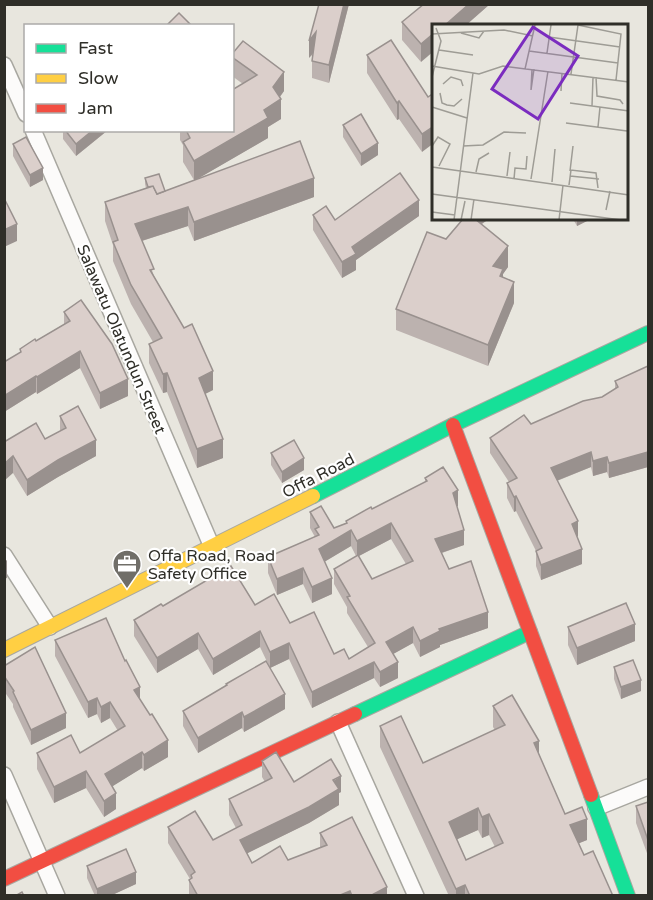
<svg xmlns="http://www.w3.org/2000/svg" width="653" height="900" font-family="'Varela Round',sans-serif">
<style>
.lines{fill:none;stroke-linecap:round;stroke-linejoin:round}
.street-casing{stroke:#a8a7a0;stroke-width:18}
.fast-casing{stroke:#a8a7a0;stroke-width:16}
.slow-casing{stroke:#a8a7a0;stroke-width:16}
.jam-casing{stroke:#a8a7a0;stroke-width:16}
.street{stroke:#fcfbfa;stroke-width:15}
.fast{stroke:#16e098;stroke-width:14}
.slow{stroke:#ffcf43;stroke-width:14}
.jam{stroke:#f24e42;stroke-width:14}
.wall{fill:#bcb2af;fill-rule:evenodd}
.shaded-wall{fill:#99918e}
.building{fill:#dbcfcb;stroke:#99918e;stroke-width:1.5;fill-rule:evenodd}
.labels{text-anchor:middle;stroke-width:4.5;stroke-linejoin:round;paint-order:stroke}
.street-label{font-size:16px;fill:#2f2e28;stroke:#fff}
.poi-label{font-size:16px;fill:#2f2e28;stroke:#fff;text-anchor:start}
.inset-road{fill:none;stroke:#9e9c95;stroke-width:1.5}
.view{fill:#7b2cbf;fill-opacity:0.15;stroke:#7b2cbf;stroke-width:3}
.inset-edge{fill:none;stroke:#2f2e28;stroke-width:3}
</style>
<rect width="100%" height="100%" fill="#e8e6de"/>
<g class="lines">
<g class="street-casing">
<g id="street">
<polyline points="4,65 26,114"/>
<polyline points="33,130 212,547"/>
<polyline points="4,555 50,627"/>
<polyline points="338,722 416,896"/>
<polyline points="4,775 57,896"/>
<polyline points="596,808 648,787"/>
</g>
</g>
<g class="fast-casing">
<g id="fast">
<polyline points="313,496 453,425 648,333"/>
<polyline points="355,714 530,632"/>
<polyline points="591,795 628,896"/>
</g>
</g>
<g class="slow-casing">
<polyline id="slow" points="4,650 313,496"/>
</g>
<g class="jam-casing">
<g id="jam">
<polyline points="453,425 591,795"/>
<polyline points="4,879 355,714"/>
</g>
</g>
<use href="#street" class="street"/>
<use href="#fast" class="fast"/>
<use href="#slow" class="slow"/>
<use href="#jam" class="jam"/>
</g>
<g class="wall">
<polygon points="349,4 329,83 312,78 312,61 313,54 309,58"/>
<polygon points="424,4 490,4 465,26 434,26 421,62 402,40 402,22"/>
<polygon points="232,54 284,91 280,97 281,119 268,127 268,138 195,180 314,197 194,241 188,226 142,241 154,276 213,390 205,394 223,458 197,468 167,392 163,393 149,363 149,344 153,342 131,304 113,261 113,245 105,221 105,202 146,188 145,184 145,178 165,191 194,180 183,162 183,145 180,140 180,130 232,130 243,84 232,76"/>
<polygon points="367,55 428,97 422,152 399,119 397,120 367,73"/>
<polygon points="343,125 378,155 361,166 343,137"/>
<polygon points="63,130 108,130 76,156 63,139"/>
<polygon points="13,144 43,180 30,187 13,156"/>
<polygon points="313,215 335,220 419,216 356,260 356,270 342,278 313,230"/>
<polygon points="463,219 489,219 482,224 508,267 503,274 503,277 514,303 488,366 396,330 396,309 446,239"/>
<polygon points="573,219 591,219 577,226"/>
<polygon points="64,312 128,396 100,409 80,368 37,394 36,392 4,412 4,362 20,353 20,349 36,341 64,324"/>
<polygon points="648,368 648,467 609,478 607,472 593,476 591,467 557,481 578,536 577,537 582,564 541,580 536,566 536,551 516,511 514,512 507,498 507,483 509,482 490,453 490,438 531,424 602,397 615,389 615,381"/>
<polygon points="60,416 96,456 58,477 27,496 13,473 4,442 45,439 60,431"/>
<polygon points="271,453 304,470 282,483 271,465"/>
<path d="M425 478 458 506H457L464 545 442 553 449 569 488 628 440 645V647L420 657 413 643 393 654 398 678 380 687 374 678 312 708 289 659 270 668 260 647 213 675 198 649 157 673 134 636V620L163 606 255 605 290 623 334 654 349 659 368 647 347 613V607L334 584V569L356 556 351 546 324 562 332 594 312 603 303 584 277 595 268 573V557L315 537 310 528V512L334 528 346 523V521L372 509 425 482ZM391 539 406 564 372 579 359 556Z"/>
<polygon points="568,627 635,641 577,665 568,645"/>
<polygon points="55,640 140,699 168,757 144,771 142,768 112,786 116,809 104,817 86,788 54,803 37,769 37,753 80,753 118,731 110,718 101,723 97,714 88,718 55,656"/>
<polygon points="4,666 66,728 31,745 13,707 13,704 4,691"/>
<polygon points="614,667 641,691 621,699 614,679"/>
<path d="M493 706 539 754 565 814 587 840 579 843 584 855 613 896H449L380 747V726L423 763 495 730 493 727ZM478 830 482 838 489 835 495 847 466 860 457 839Z"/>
<polygon points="285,709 244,732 242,728 198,753 183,726 183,711"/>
<polygon points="262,761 294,782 341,792 339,793 339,805 309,823 247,853 252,863 288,860 320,848 320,833 387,896 189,896 189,880 190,879 168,843 168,827 213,840 236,828 229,815 229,799 265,782 262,777"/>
<polygon points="648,802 648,856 636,823 636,806"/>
<polygon points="87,866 136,884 110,896 95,896 87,878"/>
</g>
<g class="shaded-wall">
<polygon points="344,4 349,4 329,83 329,65"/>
<polygon points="469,4 490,4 465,26 444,26"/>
<polygon points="316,32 316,50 309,58 309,41"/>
<polygon points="434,33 434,51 421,62 421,44"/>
<polygon points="284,72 284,91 275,103 281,99 281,119 268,127 268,138 194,181 194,161 264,110 273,87"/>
<polygon points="399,101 399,119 397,120 397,103"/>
<polygon points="434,126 434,143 422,152 422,134"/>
<polygon points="93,130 108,130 76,156 76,144"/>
<polygon points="378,143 378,155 361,166 361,154"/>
<polygon points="43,168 43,180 30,187 30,175"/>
<polygon points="314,178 314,197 194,241 194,222"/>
<polygon points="419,200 419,216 356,260 356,270 342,278 342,262 352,247"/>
<polygon points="188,207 188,226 135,243 135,224"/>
<polygon points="475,219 489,219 475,228"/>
<polygon points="580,219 591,219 577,226 577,220"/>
<polygon points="17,224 17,241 4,247 4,230"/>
<polygon points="508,246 508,267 503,274 503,290 493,266"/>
<polygon points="514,282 514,303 488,366 488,345"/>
<polygon points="80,351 80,368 37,394 37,377"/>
<polygon points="213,371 213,390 199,397 199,378"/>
<polygon points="167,373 167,392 163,393 163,374"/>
<polygon points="36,376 36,392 4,412 4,396"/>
<polygon points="128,379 128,396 100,409 100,393"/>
<polygon points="223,439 223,458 197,468 197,449"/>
<polygon points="96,440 96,456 58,477 27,496 27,480 58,460"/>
<polygon points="591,452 591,467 551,483 551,468"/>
<polygon points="648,452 648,467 609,478 609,463"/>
<polygon points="13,456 13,473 4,481 4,464"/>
<polygon points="607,457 607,472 593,476 593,461"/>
<polygon points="304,458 304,470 282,483 282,472"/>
<polygon points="458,490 458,506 453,509 453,493"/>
<polygon points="516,496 516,511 514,512 514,497"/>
<polygon points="578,521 578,536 572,539 572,524"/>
<polygon points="391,523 391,539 357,557 357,541"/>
<polygon points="351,530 351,546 319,565 319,549"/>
<polygon points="464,530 464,545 435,555 435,539"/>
<polygon points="582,549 582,564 541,580 541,565"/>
<polygon points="7,560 7,578 4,579 4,562"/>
<polygon points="303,568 303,584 277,595 277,579"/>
<polygon points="332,578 332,594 312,603 312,587"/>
<polygon points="488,612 488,628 440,645 440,647 420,657 420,641 439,629"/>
<polygon points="635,624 635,641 577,665 577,648"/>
<polygon points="413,627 413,643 386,658 386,642"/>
<polygon points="260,631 260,647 213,675 213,659"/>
<polygon points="198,633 198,649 157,673 157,658"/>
<polygon points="289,643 289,659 270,668 270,652"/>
<polygon points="374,662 374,678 312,708 312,692"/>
<polygon points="398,662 398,678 380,687 380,672"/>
<polygon points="641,680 641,691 621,699 621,687"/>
<polygon points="140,687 140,703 134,690"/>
<polygon points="285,694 285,709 244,732 244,717"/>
<polygon points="97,698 97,714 88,718 88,702"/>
<polygon points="110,702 110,718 101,723 101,707"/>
<polygon points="242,712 242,728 198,753 198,738"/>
<polygon points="66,713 66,728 31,745 31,730"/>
<polygon points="168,740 168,757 144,771 144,755"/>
<polygon points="539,741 539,762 534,743"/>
<polygon points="142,752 142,768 105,791 105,774"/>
<polygon points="86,771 86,788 54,803 54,787"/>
<polygon points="341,776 341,792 339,793 339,805 309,823 240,857 240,840"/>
<polygon points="116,793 116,809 104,817 104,801"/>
<polygon points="478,808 478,830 449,843 449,822"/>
<polygon points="489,814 489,835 482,838 482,817"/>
<polygon points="587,819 587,840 570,847 570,825"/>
<polygon points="136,872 136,884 110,896 97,896 97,889"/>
<polygon points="465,885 465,896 456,896 456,889"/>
<polygon points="387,887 387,896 370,896"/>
<polygon points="350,891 350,896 338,896"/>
</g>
<g class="building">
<polygon points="319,4 344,4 329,65 312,61 316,32 309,41"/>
<polygon points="424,4 469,4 444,26 434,26 434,33 421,44 402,22"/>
<polygon points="179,13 192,26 166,26"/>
<polygon points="391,40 428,97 434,93 434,126 422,134 399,101 397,103 367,55"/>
<polygon points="243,41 284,72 273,87 281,99 264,110 268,118 194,161 183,142 190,138 186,130 232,130 232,90 257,75 232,57 232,54"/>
<polygon points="361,114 378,143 361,154 343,125"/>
<polygon points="65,130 93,130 76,144"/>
<polygon points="26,137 43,168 30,175 13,144"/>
<polygon points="300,141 314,178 194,222 188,207 135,224 154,269 150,270 184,328 192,324 213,371 199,378 223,439 197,449 167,373 163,374 149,344 162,338 131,285 113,242 118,240 105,202 153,186 157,194"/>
<polygon points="400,173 419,200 352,247 356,254 342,262 313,215 326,206 335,220"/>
<polygon points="159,174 165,191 157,194 153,186 148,187 145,178"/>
<polygon points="4,198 17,224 4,230"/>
<polygon points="463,219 475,219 508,246 493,266 503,269 500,276 514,282 488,345 396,309 427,232 446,239"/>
<polygon points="81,300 112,344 128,379 100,393 80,351 37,377 36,376 4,396 4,362 21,352 20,349 35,339 36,341 70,321 64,312"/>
<polygon points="648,366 648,452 609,463 607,457 593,461 591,452 551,468 578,521 572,524 582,549 541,565 536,551 542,548 516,496 514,497 507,483 517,478 490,438 524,415 531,424 583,401 602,397 618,387 615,381"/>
<polygon points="78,406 96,440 58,460 27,480 13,456 4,464 4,442 36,423 45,439 66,428 60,416"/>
<polygon points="294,440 304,458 282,472 271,453"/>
<polygon points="443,467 458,490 453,493 464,530 435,539 449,569 471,561 488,612 439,629 440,631 420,641 413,627 386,642 398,662 380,672 374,662 312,692 289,643 270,652 260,631 213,659 198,633 157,658 134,620 161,604 163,606 231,566 255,605 274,594 290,623 314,612 334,654 344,649 349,659 375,643 347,597 350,596 334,569 358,555 372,579 413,561 391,523 357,541 351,530 319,549 332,578 312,587 303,568 277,579 268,557 319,535 315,529 319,527 310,512 321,506 334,528 347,523 346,521 371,507 372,509 427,481 425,478"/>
<polygon points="626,603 635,624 577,648 568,627"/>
<polygon points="106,618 125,661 126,660 140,687 134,690 150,715 152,714 168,740 144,755 142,752 105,774 116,793 104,801 86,771 54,787 37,753 71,735 80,753 125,726 110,702 101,707 97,698 88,702 55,640"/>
<polygon points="35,647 66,713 31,730 13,692 14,691 4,676 4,666"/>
<polygon points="633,660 641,680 621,687 614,667"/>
<polygon points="266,661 285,694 244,717 242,712 198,738 183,711 227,685 226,684"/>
<path d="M512 695 539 741 534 743 565 814 582 807 587 819 570 825 584 855 593 851 613 896H470L465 885 456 889 380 726 401 716 423 763 505 725 493 706ZM478 808 482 817 489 814 503 843 466 860 449 822Z"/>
<polygon points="276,752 294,782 331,759 341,776 333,780 339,789 309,807 240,840 252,863 280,846 288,860 327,845 320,833 352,817 387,887 370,896 352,896 350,891 338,896 198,896 189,880 192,878 191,875 195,872 168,827 195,811 213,840 242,825 229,799 272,778 262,761"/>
<polygon points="648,802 648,840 636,806"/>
<polygon points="126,849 136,872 97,889 87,866"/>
<polygon points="22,892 24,896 15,896"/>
</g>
<defs>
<g id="office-pin" transform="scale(1.5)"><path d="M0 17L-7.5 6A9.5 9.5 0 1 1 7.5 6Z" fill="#706e68" stroke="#fff"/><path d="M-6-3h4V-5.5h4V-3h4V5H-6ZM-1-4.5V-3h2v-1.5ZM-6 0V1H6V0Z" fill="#fff"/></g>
</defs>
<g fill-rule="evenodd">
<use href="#office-pin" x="127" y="564"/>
</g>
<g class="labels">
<g class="street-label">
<text transform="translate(122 339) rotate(67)" y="6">Salawatu Olatundun Street</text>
<text transform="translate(318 475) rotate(-27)" y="6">Offa Road</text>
</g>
<g class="poi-label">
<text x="148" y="561">Offa Road, Road<tspan x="148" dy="18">Safety Office</tspan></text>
</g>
</g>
<g transform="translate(432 24)">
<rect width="196" height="196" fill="#e8e6de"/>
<path class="inset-road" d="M146 1 189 10 184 56M29 9 47 14 52 7M0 10 72 6 101 12M117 13 188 23M7 26 41 31M97 27 186 39M115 29 119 1M0 42 47 50 71 42 197 58M93 45 103 1M100 45 99 66 102 45M139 50 146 1M0 53 9 17 4 4M164 53 165 72 188 76 191 80M11 60 19 53 29 56 31 62M129 67 130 49M8 69 10 79 15 81 22 82 30 75M138 79 197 87M160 82 161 53M0 83 35 94M134 99 195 107M166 103 168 83M0 122 6 113 18 120 7 142M31 122 51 121 72 108 94 109M0 143 197 171M138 147 141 122M44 148 47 135 57 129M75 152 78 128M138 152 167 155M82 155 83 144 94 145 95 132M99 155 116 47M120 158 123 125M137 161 139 146 164 149 166 164M0 170 189 196M174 186 178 167M0 188 23 191M22 196 41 49M29 196 33 177M39 196 42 175M127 196 131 161"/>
<path class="view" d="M101 3 146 32 106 95 60 65Z"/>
<rect width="196" height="196" class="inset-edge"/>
</g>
<rect width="653" height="900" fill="none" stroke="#2f2e28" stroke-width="12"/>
<rect x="24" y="24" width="210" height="108" fill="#ffffff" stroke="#acaba9" stroke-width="1.5"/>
<rect x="36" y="44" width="30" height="9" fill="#16e098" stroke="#acaba9" stroke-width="1.5"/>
<text x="78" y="54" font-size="18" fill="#2f2e28">Fast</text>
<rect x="36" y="74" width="30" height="9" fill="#ffcf43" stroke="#acaba9" stroke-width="1.5"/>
<text x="78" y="84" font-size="18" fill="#2f2e28">Slow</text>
<rect x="36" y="104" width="30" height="9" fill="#f24e42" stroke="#acaba9" stroke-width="1.5"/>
<text x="78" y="114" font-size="18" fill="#2f2e28">Jam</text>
</svg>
